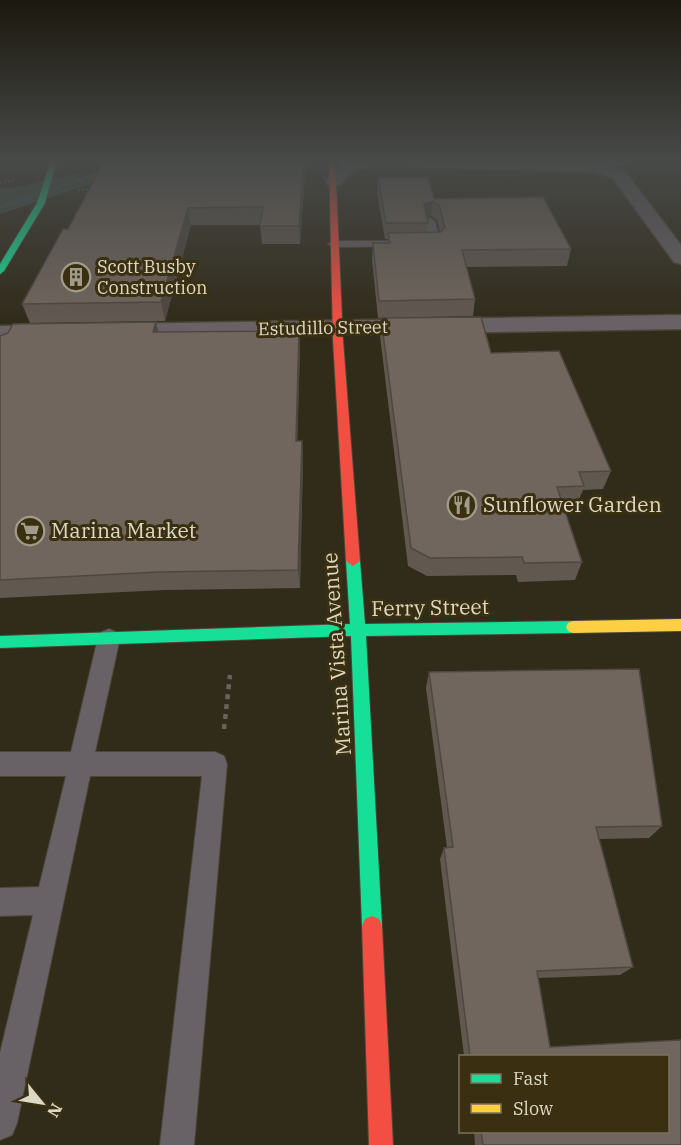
<svg xmlns="http://www.w3.org/2000/svg" width="681" height="1145" font-family="'IBM Plex Serif',serif">
<style>
.green{fill:#3d4f41}
.lines{fill:none;stroke-linecap:round;stroke-linejoin:round}
.stream{fill:#39595c;fill-rule:evenodd}
.lane-casing{stroke:#4b4637;stroke-width:2}
.street-casing{stroke:#4b4637;stroke-width:3}
.fast-casing{stroke:#4b4637;stroke-width:2}
.slow-casing{stroke:#4b4637;stroke-width:2}
.jam-casing{stroke:#4b4637;stroke-width:2}
.path-far1{stroke:#68625f;stroke-width:2;stroke-dasharray:2 2;stroke-linecap:butt}
.path{stroke:#68625f;stroke-width:4.5;stroke-dasharray:5 5;stroke-linecap:butt}
.lane{fill:#686166;fill-rule:evenodd}
.street{fill:#686166;fill-rule:evenodd}
.fast{fill:#16e098;fill-rule:evenodd}
.slow{fill:#ffcf43;fill-rule:evenodd}
.jam{fill:#f24e42;fill-rule:evenodd}
.wall{fill:#615850;fill-rule:evenodd}
.shaded-wall{fill:#4f4741}
.building{fill:#71665d;stroke:#4f4741;stroke-width:1.5}
.labels{text-anchor:middle;stroke-width:6;stroke-linejoin:round;paint-order:stroke}
.far-poi-label{font-size:18px;fill:#ddd7c5;stroke:#3a3011;text-anchor:start}
.far-street-label{font-size:18px;fill:#ddd7c5;stroke:#3a3011}
.poi-label{font-size:21px;fill:#ddd7c5;stroke:#3a3011;text-anchor:start}
.street-label{font-size:21px;fill:#ddd7c5;stroke:#3a3011}
</style>
<rect width="100%" height="100%" fill="#312b1a"/>
<polygon class="green" points="182,160 105,179 0,214 0,188 19,187 78,173 78,179 118,167"/>
<g class="lines">
<polygon class="stream" points="112,167 117,168 0,209 0,205"/>
<g class="lane-casing">
<g id="lane">
<polygon points="619,160 639,160 600,170 595,167"/>
<polygon points="430,218 435,221 441,244 439,246 334,247 328,244 334,241 429,241 425,221"/>
<polygon points="109,629 116,632 120,638 95,752 215,752 224,756 227,764 194,1145 160,1145 202,776 90,776 17,1123 12,1135 0,1140 0,1053 33,915 0,916 0,888 39,887 66,776 0,776 0,752 71,752 98,638 102,632"/>
</g>
</g>
<g class="street-casing">
<g id="street">
<polygon points="358,160 593,160 625,172 681,245 681,264 674,262 613,178 595,172 374,166 353,171 340,185 328,185 326,181 341,165"/>
<polygon points="681,315 681,329 113,338 105,336 102,331 105,326 113,324"/>
<polygon points="52,325 60,327 63,332 60,337 0,340 0,326"/>
</g>
</g>
<g class="fast-casing">
<g id="fast">
<polygon points="51,160 57,160 45,203 4,271 0,274 0,264 37,203"/>
<polygon points="353,556 360,561 365,624 573,621 578,623 580,627 578,631 573,633 366,636 382,926 379,933 372,936 365,933 362,926 351,636 0,648 0,636 350,624 346,561"/>
</g>
</g>
<g class="slow-casing">
<polygon id="slow" points="681,619 681,631 573,633 568,631 566,627 568,623 573,621"/>
</g>
<g class="jam-casing">
<g id="jam">
<polygon points="329,160 335,160 343,340 360,561 353,566 346,561 333,340"/>
<polygon points="372,916 379,919 382,926 393,1145 369,1145 362,926 365,919"/>
</g>
</g>
<g class="path-far1">
<polyline points="0,183 14,180"/>
<polyline points="78,190 94,189"/>
</g>
<polyline class="path" points="224,729 230,675"/>
<use href="#lane" class="lane"/>
<use href="#street" class="street"/>
<use href="#fast" class="fast"/>
<use href="#slow" class="slow"/>
<use href="#jam" class="jam"/>
</g>
<g class="wall">
<polygon points="306,160 300,244 262,244 260,225 191,225 165,321 30,323 22,304 68,229"/>
<path d="M378 178 571 249 567 266 466 267 475 299 473 316 378 318 372 260 373 243H387L388 239H385L377 193ZM431 216 437 220 440 232H427L428 223 427 218Z"/>
<polygon points="381,318 491,353 611,471 603,489 583,490 577,504 563,505 582,562 575,580 518,582 516,575 427,576 408,566 380,336"/>
<polygon points="156,322 159,332 299,331 300,349 297,441 302,441 303,459 300,588 165,590 0,598 0,336 8,333"/>
<polygon points="639,669 662,826 649,838 599,839 633,967 620,975 538,978 550,1047 681,1040 681,1145 475,1145 474,1131 668,1131 668,1056 464,1056 440,859 444,848 447,848 426,688 429,672"/>
</g>
<g class="shaded-wall">
<polygon points="304,160 306,160 300,244 299,226"/>
<polygon points="433,201 431,216 423,220 424,204"/>
<polygon points="188,208 191,225 165,321 161,302"/>
<polygon points="156,322 160,340 153,332"/>
<polygon points="299,331 300,349 297,459 296,441"/>
<polygon points="302,441 303,459 300,588 298,570"/>
</g>
<g class="building">
<polygon points="143,160 304,160 299,226 260,226 263,207 188,208 161,302 22,304 63,229 68,229 103,164 143,163"/>
<polygon points="428,177 434,199 543,197 571,249 462,250 475,299 379,301 373,243 390,243 388,233 441,232 445,227 439,205 433,201 424,204 428,223 386,223 378,178"/>
<polygon points="481,317 491,353 559,351 611,471 579,472 584,486 557,487 582,562 524,563 522,557 430,558 411,548 381,318"/>
<polygon points="156,322 153,332 299,331 296,441 302,441 298,570 159,572 0,580 0,336 8,333 13,324"/>
<polygon points="639,669 662,826 596,827 633,967 537,971 550,1047 681,1040 681,1145 483,1145 481,1131 668,1131 668,1056 470,1056 444,848 453,847 429,672"/>
</g>
<linearGradient id="sky" x2="0" y2="1"><stop stop-color="#1b180e"/><stop offset="0.5" stop-color="#484a49"/><stop offset="1" stop-color="#484a49" stop-opacity="0"/></linearGradient>
<rect width="681" height="321" fill="url(#sky)"/>
<defs>
<g id="building-ring" transform="scale(1.5)"><circle r="9.5" fill="#3a3011" stroke="#a19b89" stroke-width="1.5"/><path d="M-4-6H4V6H1V3H-1V6H-4ZM-2.5-4.3h1.7v1.8h-1.7ZM.8-4.3h1.7v1.8H.8ZM-2.5-1h1.7V.8h-1.7ZM.8-1h1.7V.8H.8Z" fill="#a19b89"/></g>
<g id="restaurant-ring" transform="scale(1.5)"><circle r="9.5" fill="#3a3011" stroke="#a19b89" stroke-width="1.5"/><path d="M-5-6h1v4h1v-4h1v4h1v-4h1v5L-1.5 .5V6h-2V.5L-5-1ZM5-6V6H3V1.5H1.5Q1.5-4 5-6Z" fill="#a19b89"/></g>
<g id="supermarket-ring" transform="scale(1.5)"><circle r="9.5" fill="#3a3011" stroke="#a19b89" stroke-width="1.5"/><path d="M-6-5.5h2.5l.6 2H6L4.5 2H-2.5L-4.4-4H-6ZM-1.5 3.2a1.3 1.3 0 1 0 .1 0ZM3 3.2a1.3 1.3 0 1 0 .1 0Z" fill="#a19b89"/></g>
</defs>
<g fill-rule="evenodd">
<use href="#building-ring" x="76" y="277"/>
<use href="#restaurant-ring" x="462" y="505"/>
<use href="#supermarket-ring" x="30" y="531"/>
</g>
<g class="labels">
<g class="far-poi-label">
<text x="97" y="273">Scott Busby<tspan x="97" dy="21">Construction</tspan></text>
</g>
<g class="far-street-label">
<text transform="translate(323 328) rotate(-1)" y="6">Estudillo Street</text>
</g>
<g class="poi-label">
<text x="483" y="512">Sunflower Garden</text>
<text x="51" y="538">Marina Market</text>
</g>
<g class="street-label">
<text transform="translate(430 608) rotate(-1)" y="7">Ferry Street</text>
<text transform="translate(337 654) rotate(-94)" y="7">Marina Vista Avenue</text>
</g>
</g>
<rect x="459" y="1055" width="210" height="78" fill="#3a3011" stroke="#7b7359" stroke-width="1.5"/>
<rect x="471" y="1074" width="30" height="9" fill="#16e098" stroke="#7b7359" stroke-width="1.5"/>
<text x="513" y="1085" font-size="18" fill="#ddd7c5">Fast</text>
<rect x="471" y="1104" width="30" height="9" fill="#ffcf43" stroke="#7b7359" stroke-width="1.5"/>
<text x="513" y="1115" font-size="18" fill="#ddd7c5">Slow</text>
<g transform="translate(42 1103) rotate(120)" stroke="#3a3011" stroke-width="4.5" paint-order="stroke">
<path d="M0-4.5L10 22L0 15L-10 22Z" fill="#ddd7c5"/>
<text y="-9" font-size="16" font-weight="bold" text-anchor="middle" fill="#ddd7c5">N</text>
</g>
</svg>
